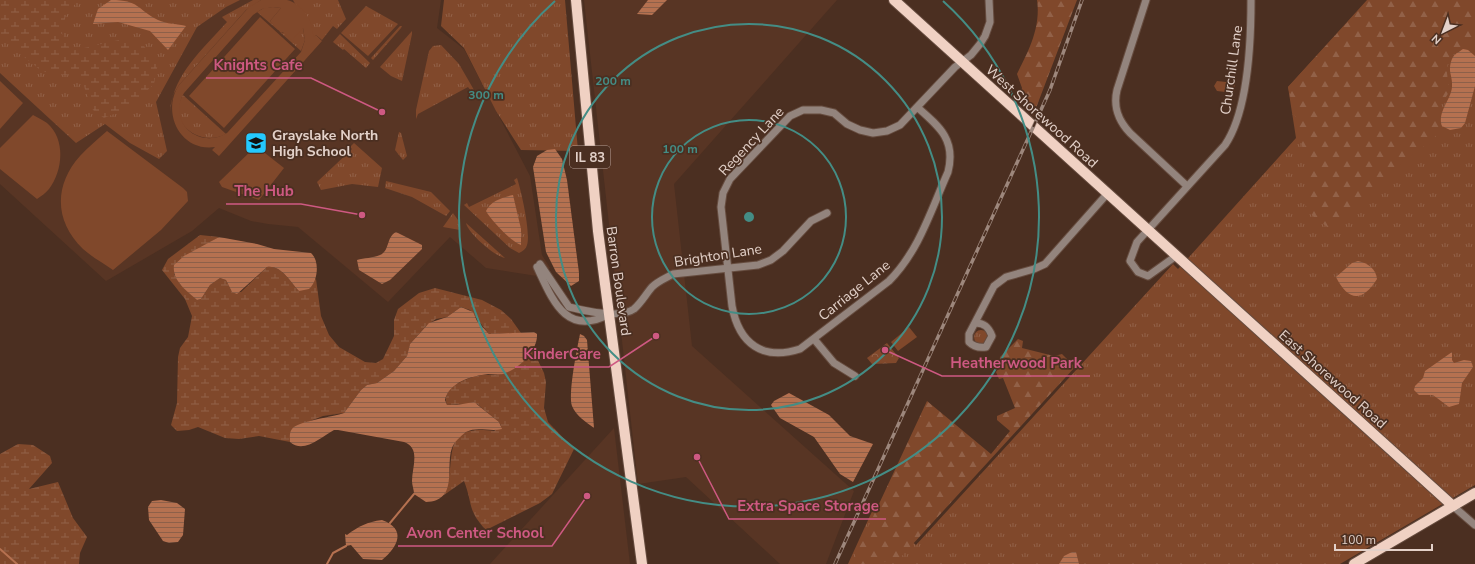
<svg xmlns="http://www.w3.org/2000/svg" width="1475" height="564" font-family="'Nunito Sans',sans-serif">
<style>
.built{fill:#583524}
.grass{fill:url(#grass-tufts)}
.forest{fill:url(#forest-firs)}
.wetland{fill:url(#wetland-marsh)}
.park{fill:url(#park-crowns)}
.garden{fill:#80482b;fill-rule:evenodd}
.water{fill:url(#water-rules)}
.lines{fill:none;stroke-linecap:round;stroke-linejoin:round}
.stream{stroke:#b57150;stroke-width:2}
.minor-casing{stroke:#664c3f;stroke-width:9}
.major-casing{stroke:#664c3f;stroke-width:12}
.minor{stroke:#93847d;stroke-width:7}
.major{stroke:#f0d1c3;stroke-width:10}
.rail-casing{stroke:#9d877c;stroke-width:3.5}
.rail{stroke:#4b2f21;stroke-width:2;stroke-dasharray:6;stroke-linecap:butt}
.ring{fill:none;stroke:#448d85;stroke-width:2}
.labels{text-anchor:middle;stroke-width:3.5;stroke-linejoin:round;paint-order:stroke}
.shield{fill:#4b2f21;stroke:#b5a097;stroke-width:1}
.shield-label{font-size:13px;font-weight:bold;fill:#e3d1c9}
.street-label{font-size:14px;fill:#e3d1c9;stroke:#4b2f21}
.poi-label{font-size:14px;font-weight:bold;fill:#e3d1c9;stroke:#4b2f21;text-anchor:start}
.centre{fill:#448d85;stroke:#4b2f21;stroke-width:2}
.ring-label{font-size:12px;text-anchor:middle;font-weight:bold;fill:#448d85;stroke:#4b2f21;stroke-width:3.5;stroke-linejoin:round;paint-order:stroke}
.leader{fill:none;stroke:#ce5982;stroke-width:1.5}
.callout-dot{fill:#ce5982;stroke:#4b2f21;stroke-width:1.5}
.callout-label{font-size:15px;text-anchor:middle;font-weight:bold;fill:#ce5982;stroke:#4b2f21;stroke-width:3.5;stroke-linejoin:round;paint-order:stroke}
</style>
<defs>
<pattern id="grass-tufts" width="24" height="20" patternUnits="userSpaceOnUse"><rect width="24" height="20" fill="#80482b"/><path d="M3 7l-1-3M5 7V3M7 7l1-3M15 17l-1-3M17 17v-4M19 17l1-3" fill="none" stroke="#926148"/></pattern>
<pattern id="forest-firs" width="22" height="20" patternUnits="userSpaceOnUse"><rect width="22" height="20" fill="#80482b"/><path d="M5 1l3.5 6h-7zM16 11l3.5 6h-7z" fill="#926148"/></pattern>
<pattern id="wetland-marsh" width="20" height="14" patternUnits="userSpaceOnUse"><rect width="20" height="14" fill="#80482b"/><path d="M1 5h8M5 5V1M11 12h8M15 12V8" fill="none" stroke="#926148"/></pattern>
<pattern id="park-crowns" width="20" height="18" patternUnits="userSpaceOnUse"><rect width="20" height="18" fill="#80482b"/><path d="M2 6a3 3 0 1 1 6 0M12 15a3 3 0 1 1 6 0" fill="none" stroke="#926148"/></pattern>
<pattern id="water-rules" width="6" height="5" patternUnits="userSpaceOnUse"><rect width="6" height="5" fill="#b57150"/><path d="M0 2.5h6" fill="none" stroke="#8d6049"/></pattern>
</defs>
<rect width="100%" height="100%" fill="#4b2f21"/>
<g class="built">
<polygon points="0,0 441,0 437,28 464,49 530,176 542,255 550,268 537,276 486,268 450,237 388,302 298,227 268,224 251,221 219,208 192,231 106,281 0,184"/>
<polygon points="584,0 837,0 674,184 692,346 854,491 826,564 780,564 686,477 638,484"/>
<polygon points="614,428 630,564 490,564"/>
</g>
<g class="grass">
<polygon points="0,0 240,0 226,7 197,27 156,102 167,151 159,159 130,143 105,124 76,143 0,73"/>
<path d="M253 0H261L246 10 179 85 173 95 170 111C174 73 203 49 227 22L222 17Z"/>
<polygon points="293,0 338,0 346,19 337,29 333,26 322,40 316,35 313,38"/>
<polygon points="444,0 565,0 578,151 521,150 496,111 464,48 441,26"/>
<polygon points="1367,0 1475,0 1475,485 1340,564 848,564 874,507 916,545 1173,264 1178,269 1190,256 1296,138 1288,87"/>
<polygon points="366,6 398,24 368,56 341,33"/>
<polygon points="273,7 281,8 270,21 279,29 278,30 257,12 264,8"/>
<polygon points="400,26 402,26 401,28 373,60 371,58"/>
<polygon points="303,28 305,40 301,51 281,33"/>
<polygon points="412,31 412,34 402,81 391,76 380,67"/>
<polygon points="340,34 370,63 366,68 344,49 343,50 333,42"/>
<polygon points="441,45 459,64 474,90 471,91 468,87 418,114 416,119 416,110 429,51 433,46"/>
<polygon points="1217,81 1235,83 1234,93 1217,91 1214,86"/>
<path d="M183 95 226 134C199 148 166 122 183 95Z"/>
<polygon points="399,132 401,133 407,156 403,160 395,150"/>
<polygon points="354,143 382,168 378,187 352,184 321,190 317,182 352,149 350,147"/>
<path d="M517 178C521 190 531 233 527 245 526 249 523 251 519 253L510 248 464 205 467 203 469 207 516 184 514 180Z"/>
<polygon points="386,181 431,192 450,211 446,216 412,197 385,188"/>
<polygon points="453,213 458,220 460,230 443,227"/>
<path d="M466 223 505 258C494 256 468 233 466 223Z"/>
<circle cx="981" cy="337" r="7"/>
</g>
<g class="forest">
<path d="M1037 0H1077L1033 116 1020 95 1022 88 1017 74C1029 50 1041 27 1037 0Z"/>
<polygon points="1368,0 1475,0 1474,49 1458,49 1448,58 1447,73 1449,92 1441,105 1438,134 1390,176 1334,232 1305,210 1310,179 1288,87"/>
<polygon points="1018,339 1023,341 1022,348 1054,356 1062,354 1075,367 901,557 878,564 851,564 927,401 991,454 1010,431 997,420 997,416 1015,408 1003,378 999,379 996,372 999,368 1000,357"/>
</g>
<g class="wetland">
<polygon points="6,0 10,0 18,4 24,0 79,0 66,14 62,33 71,51 123,39 143,45 158,63 154,84 129,108 104,118 93,110 80,76 52,75 39,69 2,39 0,39 0,4"/>
<path d="M200 235 219 237 195 251 174 274 180 284 197 300 201 299 210 285 220 278 226 280 232 292H241L267 267C282 265 290 282 299 291L316 279 321 316 329 335 339 347 365 362 376 363 383 359 394 336V320L398 309 419 293 435 288 482 300 501 310 511 319 521 333 489 334 470 310 461 307 447 317 436 319 426 326 410 344 407 356 394 371 377 383 367 385 361 390 344 413 323 416 305 423 290 436V442L259 436 239 439 225 438 198 427 189 430 177 431 171 425 177 403 178 357 180 348 188 337 192 316 185 299 162 270 168 259Z"/>
<path d="M533 350 544 373 546 382 544 408 548 422 574 449 552 494 540 503 486 530C467 510 473 504 464 481L444 495C459 463 436 423 494 431L501 426 499 422 477 404 447 405C440 387 469 377 482 375 490 374 497 376 504 373 516 369 525 359 533 350Z"/>
<polygon points="18,444 33,445 50,456 52,463 29,489 58,482 73,518 87,537 80,553 79,564 0,564 0,454"/>
</g>
<polygon class="park" points="887,343 899,358 896,363 872,364 867,358"/>
<g class="garden">
<path d="M261 0C269 0 279 0 287 0 303 4 314 22 313 37L316 35 322 41 219 156 212 150 215 147C180 152 161 112 179 85L249 7ZM273 7 281 8 270 21 281 33 283 32 292 40 303 28 305 40 301 52 227 133C199 150 167 122 184 93L253 15 262 9Z"/>
<polygon points="260,17 295,49 224,128 189,96"/>
<polygon points="0,81 23,103 0,129"/>
<path d="M33 115C38 118 43 120 47 123 66 139 63 171 49 189 46 193 41 196 37 199L0 169V148Z"/>
<path d="M107 131 183 188 187 192 188 201 161 230 113 270C103 263 92 257 83 249 54 221 54 185 80 156 88 147 98 139 107 131Z"/>
<polygon points="256,146 284,168 259,200 222,187 219,182"/>
<polygon points="909,327 917,337 898,351 891,342"/>
</g>
<g class="water">
<path d="M111 0C140 0 136 9 158 20 166 24 178 24 186 26L168 50 150 31 118 22 93 24 98 9Z"/>
<polygon points="648,0 667,0 652,15 637,14"/>
<path d="M1463 49 1468 50 1475 56V86L1465 123 1461 128 1450 130 1442 126C1437 112 1451 100 1452 87 1453 75 1447 72 1452 59 1454 54 1459 52 1463 49Z"/>
<polygon points="555,149 562,159 567,180 579,273 579,281 571,286 556,272 546,252 533,167 537,156 547,150"/>
<path d="M513 195 521 229V245C511 242 491 220 486 211 490 201 504 197 513 195Z"/>
<path d="M396 232 422 245V249L390 280 382 284 359 270 357 260C364 258 373 258 380 255 390 251 386 237 396 232Z"/>
<path d="M219 237 257 244 274 249 311 253C320 261 318 281 309 289L299 291C290 282 282 265 267 267L237 294 232 292 226 280 220 278 210 285 201 299 197 300C186 290 172 281 174 265L184 256Z"/>
<path d="M1358 261C1368 263 1376 269 1377 279 1362 303 1348 301 1336 277L1352 263Z"/>
<path d="M461 307 473 312 477 321 489 334 534 332 537 334C538 351 519 369 503 374 498 375 493 374 488 374 472 376 449 382 445 400L447 405H457L474 402 499 422 502 429C490 432 477 426 466 432 461 436 454 442 452 448 445 467 459 501 426 502L414 494C414 490 412 485 412 481 412 467 421 448 404 442L338 430H334C321 437 304 454 290 442 290 438 289 433 292 429 297 421 334 417 344 413L361 390 367 385 377 383 394 371 407 356 410 344 429 323 447 317Z"/>
<path d="M580 334 584 336 587 340 594 428C586 422 576 416 572 406 568 393 577 349 580 334Z"/>
<polygon points="1452,352 1452,360 1454,363 1464,360 1471,361 1473,367 1462,383 1459,404 1449,407 1433,395 1419,395 1414,390 1415,386 1423,378 1425,371"/>
<polygon points="789,393 829,415 850,436 873,444 853,482 840,474 814,437 780,418 771,405 774,401"/>
<polygon points="161,500 177,503 185,509 183,535 178,542 169,543 163,541 149,520 148,507 152,501"/>
<path d="M382 520C407 529 398 547 382 560L363 559 351 545 346 546 345 534 347 535C359 526 367 522 382 520Z"/>
<polygon points="1072,552 1076,552 1079,564 1059,564 1064,556"/>
</g>
<g class="lines">
<g class="stream">
<polyline points="390,523 414,494"/>
<polyline points="0,549 17,564"/>
<polyline points="327,564 333,553 346,546"/>
</g>
<g class="minor-casing">
<g id="minor">
<path d="M1146 0 1117 90C1113 107 1118 120 1130 133L1187 186"/>
<path d="M917 107C940 127 956 140 948 172 931 210 919 251 889 281L800 349C763 361 739 344 732 306L721 207 723 193 730 179 790 116 803 110H821L834 113 847 124 860 130 873 133 887 131 900 125 955 67 971 55 980 44 985 36 990 22 989 0"/>
<path d="M1176 256 1148 276 1138 272 1130 261 1137 242 1225 145C1248 111 1251 42 1251 0"/>
<path d="M540 264 569 307C585 311 620 319 634 309 641 303 646 294 652 287 658 281 666 278 673 274L758 265 771 260 783 251 811 221 827 213"/>
<path d="M537 267C553 301 566 337 610 314"/>
<path d="M976 323C985 323 989 328 992 336L986 347C980 348 974 347 969 342V334L994 286 1006 277 1034 269 1045 264 1107 194"/>
<polyline points="814,339 834,363 855,376"/>
<polyline points="1453,506 1475,525"/>
</g>
</g>
<g class="major-casing">
<g id="major">
<polyline points="576,0 598,231 642,564"/>
<polyline points="894,0 1453,506"/>
<polyline points="1354,564 1475,493"/>
</g>
</g>
<use href="#minor" class="minor"/>
<use href="#major" class="major"/>
<g class="rail-casing">
<polyline id="rail" points="835,564 1050,90 1082,0"/>
</g>
<use href="#rail" class="rail"/>
</g>
<g class="ring">
<circle cx="749" cy="217" r="97"/>
<circle cx="749" cy="217" r="193"/>
<path d="M943 1A290 290 0 1 1 555 1"/>
</g>
<defs>
<g id="school-square" transform="scale(1.15)"><rect x="-9" y="-9" width="18" height="18" rx="4" fill="#24c9fe" stroke="#4b2f21"/><path d="M0-5L7-2L0 1L-7-2ZM-4 1L0 2.5L4 1V4Q0 6-4 4Z" fill="#111"/></g>
</defs>
<g fill-rule="evenodd">
<use href="#school-square" x="256" y="143"/>
</g>
<g class="labels">
<rect class="shield" x="570" y="146" width="40" height="22" rx="3"/>
<g class="shield-label">
<text x="590" y="162">IL 83</text>
</g>
<g class="street-label">
<text transform="translate(1231 70) rotate(-82)" y="5">Churchill Lane</text>
<text transform="translate(1042 116) rotate(42)" y="5">West Shorewood Road</text>
<text transform="translate(751 141) rotate(-47)" y="5">Regency Lane</text>
<text transform="translate(718 255) rotate(-9)" y="5">Brighton Lane</text>
<text transform="translate(619 281) rotate(82)" y="5">Barron Boulevard</text>
<text transform="translate(854 290) rotate(-39)" y="5">Carriage Lane</text>
<text transform="translate(1333 379) rotate(42)" y="5">East Shorewood Road</text>
</g>
<g class="poi-label">
<text x="272" y="140">Grayslake North<tspan x="272" dy="16">High School</tspan></text>
</g>
</g>
<circle cx="749" cy="217" r="6" class="centre"/>
<g class="ring-label">
<text x="613" y="85">200 m</text>
<text x="486" y="99">300 m</text>
<text x="680" y="153">100 m</text>
</g>
<path class="leader" d="M382 112L311 78H206M362 215L301 204H226M656 336L609 367H515M885 350L942 376H1090M697 457L729 519H886M587 496L552 546H398"/>
<g class="callout-dot">
<circle cx="382" cy="112" r="4"/>
<circle cx="362" cy="215" r="4"/>
<circle cx="656" cy="336" r="4"/>
<circle cx="885" cy="350" r="4"/>
<circle cx="697" cy="457" r="4"/>
<circle cx="587" cy="496" r="4"/>
</g>
<g class="callout-label">
<text x="258" y="70">Knights Cafe</text>
<text x="264" y="196">The Hub</text>
<text x="562" y="359">KinderCare</text>
<text x="1016" y="368">Heatherwood Park</text>
<text x="808" y="511">Extra Space Storage</text>
<text x="475" y="538">Avon Center School</text>
</g>
<g transform="translate(1443 32) rotate(222)" stroke="#4b2f21" stroke-width="3" paint-order="stroke">
<path d="M0-3L7 15L0 10L-7 15Z" fill="#e3d1c9"/>
<text y="-6" font-size="11" font-weight="bold" text-anchor="middle" fill="#e3d1c9">N</text>
</g>
<path d="M1335 544v6h97v-6" fill="none" stroke="#e3d1c9" stroke-width="2"/>
<text x="1341" y="544" font-size="12" fill="#e3d1c9" stroke="#4b2f21" stroke-width="3" paint-order="stroke">100 m</text>
</svg>
